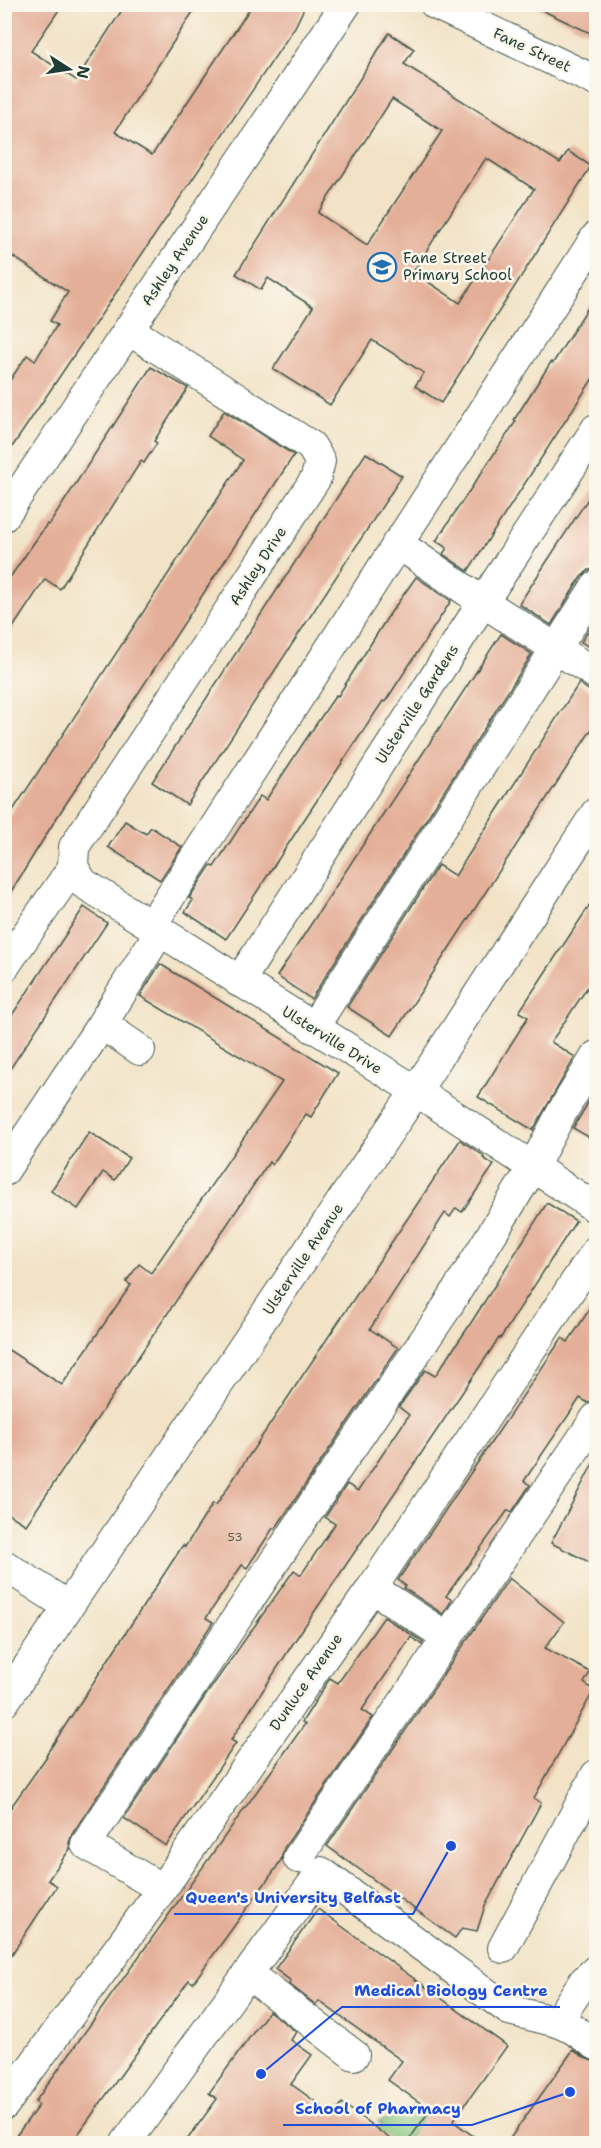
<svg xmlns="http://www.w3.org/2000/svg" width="601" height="2148" font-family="'Shantell Sans',sans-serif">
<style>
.green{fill:#85c57c;stroke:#528158;stroke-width:1.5}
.building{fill:#e4af98;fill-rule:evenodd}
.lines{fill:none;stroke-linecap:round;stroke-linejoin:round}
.minor-casing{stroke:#3f564a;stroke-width:32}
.minor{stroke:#fff;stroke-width:30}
.labels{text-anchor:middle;stroke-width:5;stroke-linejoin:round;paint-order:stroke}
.number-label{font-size:12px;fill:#505a4d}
.street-label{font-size:15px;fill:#1f3d34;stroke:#fbf7ec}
.poi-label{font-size:15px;fill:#1f3d34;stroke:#fbf7ec;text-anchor:start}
.leader{fill:none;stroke:#1d4ed8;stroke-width:2}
.callout-dot{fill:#1d4ed8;stroke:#fbf7ec;stroke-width:2}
.callout-label{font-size:16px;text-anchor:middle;font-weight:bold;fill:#1d4ed8;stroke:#fbf7ec;stroke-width:5;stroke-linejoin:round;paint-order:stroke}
</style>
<rect width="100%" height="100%" fill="#fbf7ec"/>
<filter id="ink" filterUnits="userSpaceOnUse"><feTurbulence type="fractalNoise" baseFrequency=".0167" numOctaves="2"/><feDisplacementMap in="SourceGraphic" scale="12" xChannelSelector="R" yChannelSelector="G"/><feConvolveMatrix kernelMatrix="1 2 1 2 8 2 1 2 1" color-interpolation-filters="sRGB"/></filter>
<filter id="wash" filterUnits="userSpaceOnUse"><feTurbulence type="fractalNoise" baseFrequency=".008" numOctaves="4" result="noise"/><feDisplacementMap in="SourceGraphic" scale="24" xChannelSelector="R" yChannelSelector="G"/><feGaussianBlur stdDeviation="1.35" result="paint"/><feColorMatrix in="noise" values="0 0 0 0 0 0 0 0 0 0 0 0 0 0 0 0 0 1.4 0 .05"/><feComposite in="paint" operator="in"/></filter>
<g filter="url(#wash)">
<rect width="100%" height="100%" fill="#f2e3c7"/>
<polygon class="green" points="426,2113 404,2143 369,2144 382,2124 378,2121 409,2114"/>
<g id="blocks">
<g class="building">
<polygon points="4,4 63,4 31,51 76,80 126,4 198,4 115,132 152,155 253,4 306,4 295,27 4,459 4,389 27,355 35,361 57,325 50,321 68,292 4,251"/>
<polygon points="529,4 597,4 597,36 573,25"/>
<path d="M389 33 414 49 404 64 560 163 568 151 591 166 441 403 415 386 424 373 372 340 330 405 273 369 313 307 268 278 261 290 236 274ZM392 99 442 131 367 245 318 213ZM486 158 534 189 460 303 413 272Z"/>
<polygon points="597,293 597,372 468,571 443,554 447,548 436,541 516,421 514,420 521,409 551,362 553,363"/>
<polygon points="151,367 188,388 154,441 157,443 144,463 141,461 60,589 45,579 4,641 4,586 47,524 49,525"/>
<polygon points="224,411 294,455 54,822 4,903 4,824 243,460 208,436"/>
<polygon points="366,453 402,476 187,805 152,782"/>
<polygon points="597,485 597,569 589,570 581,577 551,625 519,604"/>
<polygon points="416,577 451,601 385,702 383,701 304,820 226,939 185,912 193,900 189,898 211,865 214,867 260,796 266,800 304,742 336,695 338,696 387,618"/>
<polygon points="597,617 597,652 581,642"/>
<polygon points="501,634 532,654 311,999 277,976"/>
<polygon points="579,683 587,689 597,691 597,721 392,1036 347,1007 438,865 455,876"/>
<polygon points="125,821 146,834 151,827 182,847 160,880 108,847"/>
<polygon points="597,894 597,973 551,1042 575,1057 533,1130 478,1097 528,1017 519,1012"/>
<polygon points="84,907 107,923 4,1078 4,1027"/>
<polygon points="160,964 338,1073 311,1117 306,1114 272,1165 269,1162 26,1525 4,1511 4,1347 62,1385 131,1285 126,1282 139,1264 151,1273 282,1082 140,996"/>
<polygon points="597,1088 597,1142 573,1128"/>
<polygon points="89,1132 129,1158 115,1180 103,1172 78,1209 51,1191"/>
<polygon points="460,1140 484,1156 483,1158 494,1165 462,1212 456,1208 450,1217 445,1213 370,1329 398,1348 275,1529 273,1528 247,1568 242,1565 206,1618 213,1622 72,1834 69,1843 70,1849 48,1880 57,1886 4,1966 4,1817 47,1756 46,1755 183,1545 185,1547 213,1503 216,1505"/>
<polygon points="547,1203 576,1221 500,1339 499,1338 294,1642 231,1740 236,1743 166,1846 124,1818 206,1695 294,1570 301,1575 335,1524 325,1517 347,1484 358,1491 409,1415 399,1407 425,1370 435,1376 469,1326"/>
<polygon points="597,1298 597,1401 588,1403 580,1398 524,1481 530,1485 512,1512 508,1510 446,1596 452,1600 443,1614 404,1588 406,1586 398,1580 562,1338 568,1342"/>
<polygon points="597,1456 597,1566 551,1543"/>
<polygon points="509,1578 564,1622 545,1648 590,1672 584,1683 594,1690 534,1798 541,1803 485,1906 477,1931 462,1928 455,1938 327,1846"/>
<polygon points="384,1617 423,1642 422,1645 411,1637 362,1710 373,1717 284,1848 281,1860 276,1868 193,1983 189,1980 71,2144 10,2144 39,2105 35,2102 305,1724 302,1722 330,1678 338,1683"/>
<polygon points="318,1909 507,2046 453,2121 484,2144 406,2144 430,2110 388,2080 402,2061 319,2001 316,2005 289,1984 291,1981 275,1969"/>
<polygon points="269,2011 296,2032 291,2040 312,2055 291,2084 334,2115 342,2103 397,2144 184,2144 217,2099 209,2093"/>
<polygon points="573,2050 587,2059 597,2062 597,2144 506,2144"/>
</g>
</g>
</g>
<g filter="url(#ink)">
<use href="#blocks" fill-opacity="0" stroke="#3f564a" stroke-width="1.5"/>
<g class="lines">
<g class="minor-casing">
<g id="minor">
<polyline points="435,4 596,81"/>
<polyline points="4,516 346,4"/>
<polyline points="397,543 483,602 596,674"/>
<polyline points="73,867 74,847 316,478 320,461 311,446 129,330"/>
<polyline points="73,867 83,883 416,1091 596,1208"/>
<polyline points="151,926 596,237"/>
<polyline points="4,967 73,867"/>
<polyline points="239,982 483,602 596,429"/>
<polyline points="102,1024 140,1050"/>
<polyline points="313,1028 596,586"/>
<polyline points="4,1171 102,1024 160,931"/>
<polyline points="4,1565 68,1606"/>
<polyline points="372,1588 447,1637"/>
<polyline points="4,1702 416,1091 596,813"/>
<polyline points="298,1858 596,1418"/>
<polyline points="162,1889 86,1844 323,1489 445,1310 533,1167 562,1112 596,1056"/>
<polyline points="503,1948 596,1775"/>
<polyline points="248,1974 354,2055"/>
<polyline points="557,2022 584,1981 596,1970"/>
<polyline points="4,2105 162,1889 372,1588 596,1251"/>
<polyline points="125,2144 321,1872 509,2010 557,2022 573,2029 596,2045"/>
</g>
</g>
<use href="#minor" class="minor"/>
</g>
</g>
<defs>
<g id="school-ring" transform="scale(1.5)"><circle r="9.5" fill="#fbf7ec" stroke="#1f6fb2" stroke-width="1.5"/><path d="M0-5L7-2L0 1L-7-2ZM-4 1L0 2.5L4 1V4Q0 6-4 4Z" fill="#1f6fb2"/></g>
</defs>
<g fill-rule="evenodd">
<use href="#school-ring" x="382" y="267"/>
</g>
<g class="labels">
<g class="number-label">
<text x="235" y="1541">53</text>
</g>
<g class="street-label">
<text transform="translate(532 50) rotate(25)" y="5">Fane Street</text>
<text transform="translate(175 260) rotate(-56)" y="5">Ashley Avenue</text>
<text transform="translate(258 566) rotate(-57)" y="5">Ashley Drive</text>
<text transform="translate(417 704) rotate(-57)" y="5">Ulsterville Gardens</text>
<text transform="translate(332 1040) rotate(32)" y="5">Ulsterville Drive</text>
<text transform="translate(303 1259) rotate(-56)" y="5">Ulsterville Avenue</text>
<text transform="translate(306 1682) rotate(-55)" y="5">Dunluce Avenue</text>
</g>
<g class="poi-label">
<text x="403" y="263">Fane Street<tspan x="403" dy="17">Primary School</tspan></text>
</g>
</g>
<path class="leader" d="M451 1846L413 1914H174M261 2074L342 2007H560M570 2092L472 2125H283"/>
<g class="callout-dot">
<circle cx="451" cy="1846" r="6"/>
<circle cx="261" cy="2074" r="6"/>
<circle cx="570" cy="2092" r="6"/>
</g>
<g class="callout-label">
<text x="293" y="1903">Queen's University Belfast</text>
<text x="451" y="1996">Medical Biology Centre</text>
<text x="378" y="2114">School of Pharmacy</text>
</g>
<rect width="601" height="2148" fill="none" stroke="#fbf7ec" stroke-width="24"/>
<g transform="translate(69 69) rotate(102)" stroke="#fbf7ec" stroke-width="4.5" paint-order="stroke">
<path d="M0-4.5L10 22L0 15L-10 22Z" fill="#1f3d34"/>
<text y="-9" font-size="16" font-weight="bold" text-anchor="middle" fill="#1f3d34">N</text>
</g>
</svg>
